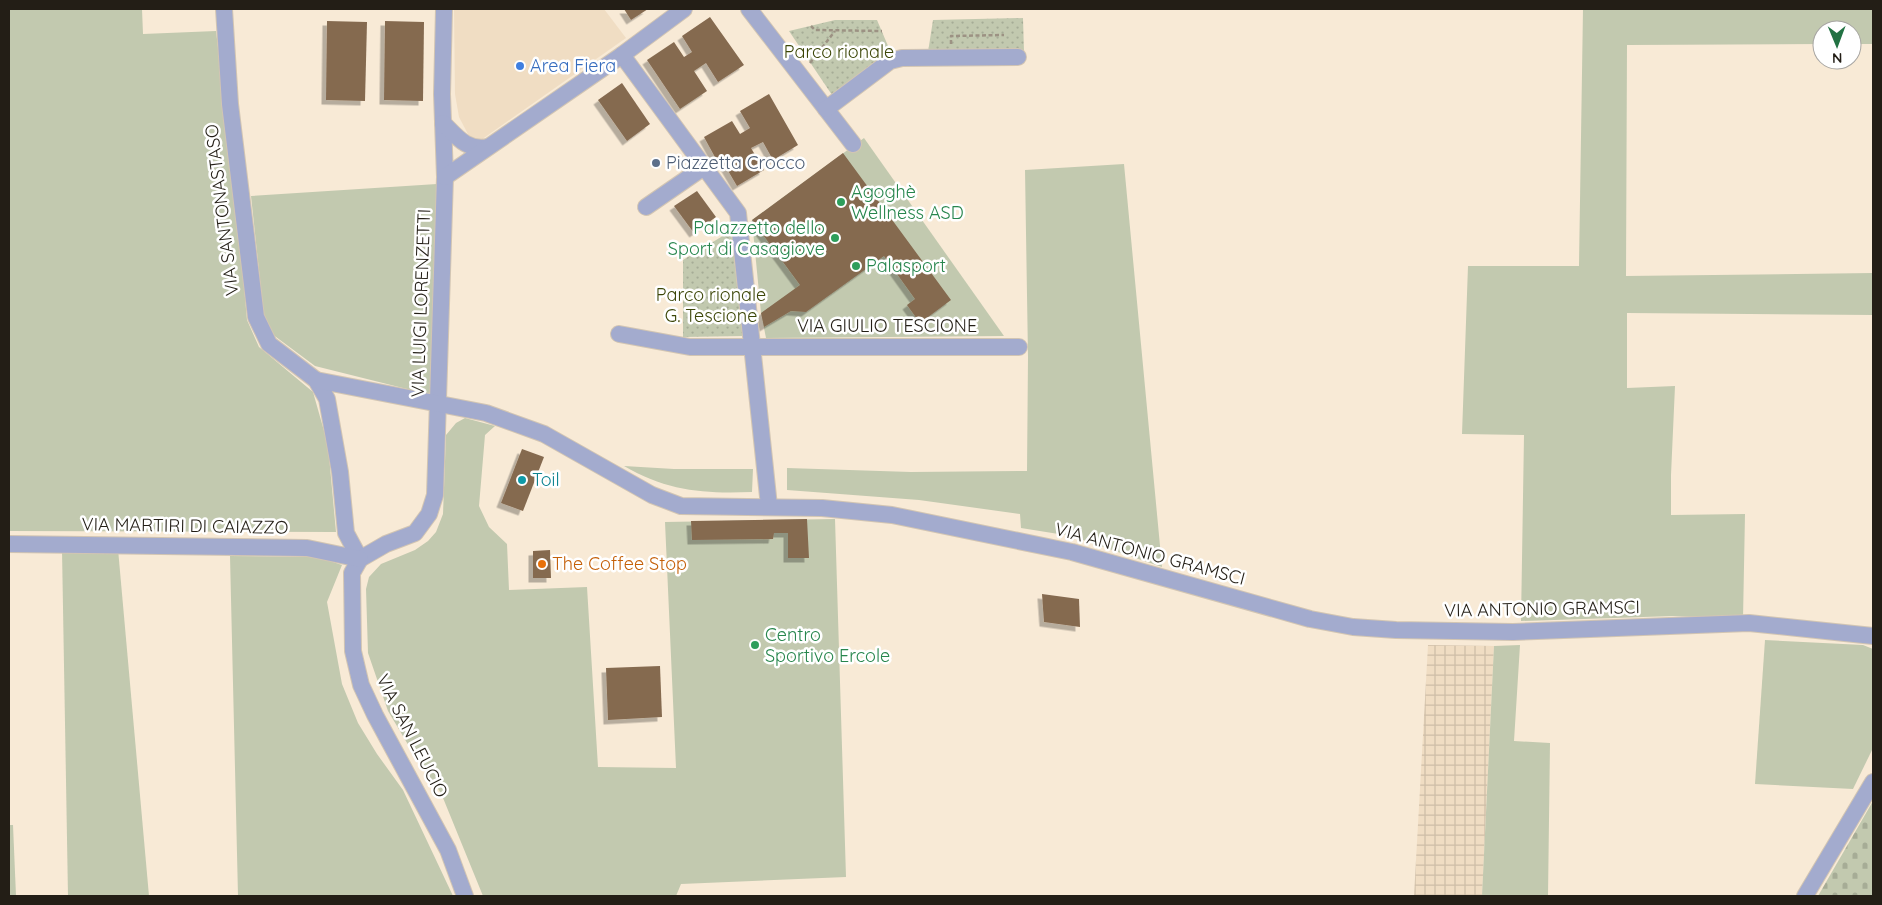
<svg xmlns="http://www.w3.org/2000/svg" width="1882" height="905" font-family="Quicksand,sans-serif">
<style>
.built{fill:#f0ddc3}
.industrial{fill:url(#industrial-grid)}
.green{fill:#c2c9af}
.cemetery{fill:url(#cemetery-stones)}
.park{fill:url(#park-dots)}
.building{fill:#856a50;filter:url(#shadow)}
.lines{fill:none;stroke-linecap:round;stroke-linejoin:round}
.minor-casing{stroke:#d2c5b3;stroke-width:18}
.path{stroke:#9c9283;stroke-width:2.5;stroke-dasharray:4 2.5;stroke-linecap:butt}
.minor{stroke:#a3abce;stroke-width:16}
.shop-dot{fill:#3f7fe0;stroke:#fff;stroke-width:2}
.service-dot{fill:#5c6f8a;stroke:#fff;stroke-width:2}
.leisure-dot{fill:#2e9e5b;stroke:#fff;stroke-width:2}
.culture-dot{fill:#0f9aa8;stroke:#fff;stroke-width:2}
.food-dot{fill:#e8710a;stroke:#fff;stroke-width:2}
.labels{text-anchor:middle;stroke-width:5;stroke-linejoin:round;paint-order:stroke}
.park-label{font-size:18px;fill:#3c4607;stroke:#fff}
.shop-label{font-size:18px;fill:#366cbe;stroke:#fff;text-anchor:start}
.service-label{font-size:18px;fill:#4e5e75;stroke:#fff;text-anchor:start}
.leisure-label{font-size:18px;fill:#27864d;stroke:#fff;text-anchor:start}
.street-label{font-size:18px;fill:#231e16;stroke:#fff}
.culture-label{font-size:18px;fill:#0d838f;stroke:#fff;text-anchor:start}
.food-label{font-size:18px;fill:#c56008;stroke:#fff;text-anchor:start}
</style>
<defs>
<pattern id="industrial-grid" width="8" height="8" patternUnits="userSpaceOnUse" patternTransform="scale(1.25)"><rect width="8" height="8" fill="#f0ddc3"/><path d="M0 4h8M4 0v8" fill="none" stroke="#cebda7"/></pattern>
<pattern id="cemetery-stones" width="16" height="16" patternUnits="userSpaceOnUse" patternTransform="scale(1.25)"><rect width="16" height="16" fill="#c2c9af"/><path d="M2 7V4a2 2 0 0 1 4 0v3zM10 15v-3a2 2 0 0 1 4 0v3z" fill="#a6ac96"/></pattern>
<pattern id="park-dots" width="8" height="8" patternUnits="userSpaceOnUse" patternTransform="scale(1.25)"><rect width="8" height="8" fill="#c2c9af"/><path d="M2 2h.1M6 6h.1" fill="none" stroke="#a6ac96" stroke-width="1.8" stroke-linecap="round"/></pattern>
<filter id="shadow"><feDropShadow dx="-4.5" dy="4.5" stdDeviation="0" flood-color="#0004"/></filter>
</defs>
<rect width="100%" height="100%" fill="#f8ead6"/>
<polygon class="built" points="454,9 604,9 626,38 481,140 470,138 459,117 455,94"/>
<polygon class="industrial" points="1428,645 1494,646 1482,896 1414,896"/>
<g class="green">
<polygon points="9,9 142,9 143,34 216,31 236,197 247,320 259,347 313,392 328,445 336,532 9,531"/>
<polygon points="1583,9 1873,9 1873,44 1852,44 1852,30 1822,30 1822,44 1627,45 1626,276 1873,273 1873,315 1627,313 1627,388 1675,386 1671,475 1671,515 1745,514 1743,619 1673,616 1521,621 1524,435 1462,434 1468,266 1579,266"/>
<polygon points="864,138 1004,336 766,338 761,313 752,220"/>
<polygon points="1124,164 1162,567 1071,536 1021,528 1020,514 919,500 787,490 787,468 911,472 1027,471 1028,357 1025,170"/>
<polygon points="437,184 431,395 315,366 272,334 264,317 251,196"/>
<polygon points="465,418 495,426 485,435 479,506 489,527 507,544 509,590 587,587 598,767 676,768 665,522 835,519 846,877 681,884 676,896 483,896 441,793 416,758 388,711 368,653 366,589 369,577 381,564 415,550 428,541 436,532 443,514 446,435 456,423"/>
<path d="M624 466 674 469H753L752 492C704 494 667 491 624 466Z"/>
<polygon points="118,549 149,896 68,896 62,550"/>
<polygon points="230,556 318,557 342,565 327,602 342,684 358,723 377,754 403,790 453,896 238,896"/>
<polygon points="1765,640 1863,645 1873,649 1873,748 1853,789 1755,784"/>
<polygon points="1520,645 1514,741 1550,743 1548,896 1482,896 1494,646"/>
<polygon points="9,825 13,825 16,896 9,896"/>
</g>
<polygon class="cemetery" points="1873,801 1873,896 1818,896"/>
<g class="park">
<polygon points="1023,18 1024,52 928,52 933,20"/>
<polygon points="835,20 877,20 891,53 832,95 789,31"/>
<polygon points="731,231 743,336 683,337 683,260"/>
</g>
<g class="building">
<polygon points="624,9 648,9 631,20"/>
<polygon points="710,17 744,65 718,82 706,63 694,71 707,91 680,109 647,60 674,42 684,57 692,52 682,36"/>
<polygon points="327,21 367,22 365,101 326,100"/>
<polygon points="385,21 424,22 423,101 384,100"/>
<polygon points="622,83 650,124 627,141 598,100"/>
<polygon points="769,94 798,145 773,160 763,142 751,148 764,170 737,186 720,157 716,159 704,137 732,121 740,134 750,128 740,111"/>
<polygon points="843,153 951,300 920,323 907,305 915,299 884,256 806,312 791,311 764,327 761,313 800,285 752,220"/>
<polygon points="697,191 716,217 694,233 674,206"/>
<polygon points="522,449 544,457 523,511 501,503"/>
<polygon points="807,519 809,558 788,558 788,533 774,533 773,539 692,540 691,521"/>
<polygon points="550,550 551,578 533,578 533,551"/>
<polygon points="1042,594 1079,599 1080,627 1044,622"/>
<polygon points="660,666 662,717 608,720 606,668"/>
</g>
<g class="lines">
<g class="minor-casing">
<g id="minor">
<polyline points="224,9 230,104 256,317 269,344 316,380 327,399 340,472 346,533 360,559"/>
<polyline points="444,9 442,94 445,177 435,495 429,514 415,533 386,544 360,559 352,573 353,651 361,685 375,715 448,850 465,896"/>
<polyline points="749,9 853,144"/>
<polyline points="622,55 738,213 769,506"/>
<polyline points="826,109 890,61 902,58 1018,57"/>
<path d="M443 123C457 137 467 151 488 147"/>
<polyline points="445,177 622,55 684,9"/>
<polyline points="646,207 704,167"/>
<polyline points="619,334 690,347 1019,347"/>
<polyline points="316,380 486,413 544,434 652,495 681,506 822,508 892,515 1072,552 1310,619 1353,627 1396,630 1513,632 1749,623 1873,636"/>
<polyline points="9,544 307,548 360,559"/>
<polyline points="1805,896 1873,782"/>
</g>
</g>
<g class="path">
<polyline points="811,26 815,30 882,31"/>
<polyline points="951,44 951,36 1004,35"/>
<polyline points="810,63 835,31"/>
</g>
<use href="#minor" class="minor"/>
</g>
<circle class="shop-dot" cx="520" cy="66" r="5"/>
<circle class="service-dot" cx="656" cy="163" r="5"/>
<g class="leisure-dot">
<circle cx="841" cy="202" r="5"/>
<circle cx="835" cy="238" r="5"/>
<circle cx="856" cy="266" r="5"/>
<circle cx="755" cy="645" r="5"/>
</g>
<circle class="culture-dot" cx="522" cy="480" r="5"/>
<circle class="food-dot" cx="542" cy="564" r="5"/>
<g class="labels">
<g class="park-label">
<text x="839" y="58">Parco rionale</text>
<text x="711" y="301">Parco rionale<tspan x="711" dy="21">G. Tescione</tspan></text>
</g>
<g class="shop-label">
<text x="530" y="72">Area Fiera</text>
</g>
<g class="service-label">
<text x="666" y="169">Piazzetta Crocco</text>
</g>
<g class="leisure-label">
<text x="851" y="198">Agoghè<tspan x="851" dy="21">Wellness ASD</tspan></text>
<text x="825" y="234" text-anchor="end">Palazzetto dello<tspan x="825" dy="21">Sport di Casagiove</tspan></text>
<text x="866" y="272">Palasport</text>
<text x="765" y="641">Centro<tspan x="765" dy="21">Sportivo Ercole</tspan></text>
</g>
<g class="street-label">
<text transform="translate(222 210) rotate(-97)" y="6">VIA SANTONASTASO</text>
<text transform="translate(421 303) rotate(-88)" y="6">VIA LUIGI LORENZETTI</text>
<text x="887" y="332">VIA GIULIO TESCIONE</text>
<text transform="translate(185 526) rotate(1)" y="6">VIA MARTIRI DI CAIAZZO</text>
<text transform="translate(1150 554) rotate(15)" y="6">VIA ANTONIO GRAMSCI</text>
<text transform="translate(1542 609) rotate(-1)" y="6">VIA ANTONIO GRAMSCI</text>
<text transform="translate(412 736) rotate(63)" y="6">VIA SAN LEUCIO</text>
</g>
<g class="culture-label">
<text x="532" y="486">Toil</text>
</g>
<g class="food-label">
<text x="552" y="570">The Coffee Stop</text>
</g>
</g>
<rect width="1882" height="905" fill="none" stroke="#231e16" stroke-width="20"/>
<g transform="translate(1837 45) rotate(179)"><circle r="24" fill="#ffffff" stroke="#a7a5a2"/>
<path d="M0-4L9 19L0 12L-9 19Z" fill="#227243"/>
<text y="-8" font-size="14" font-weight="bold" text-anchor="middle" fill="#231e16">N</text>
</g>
</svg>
